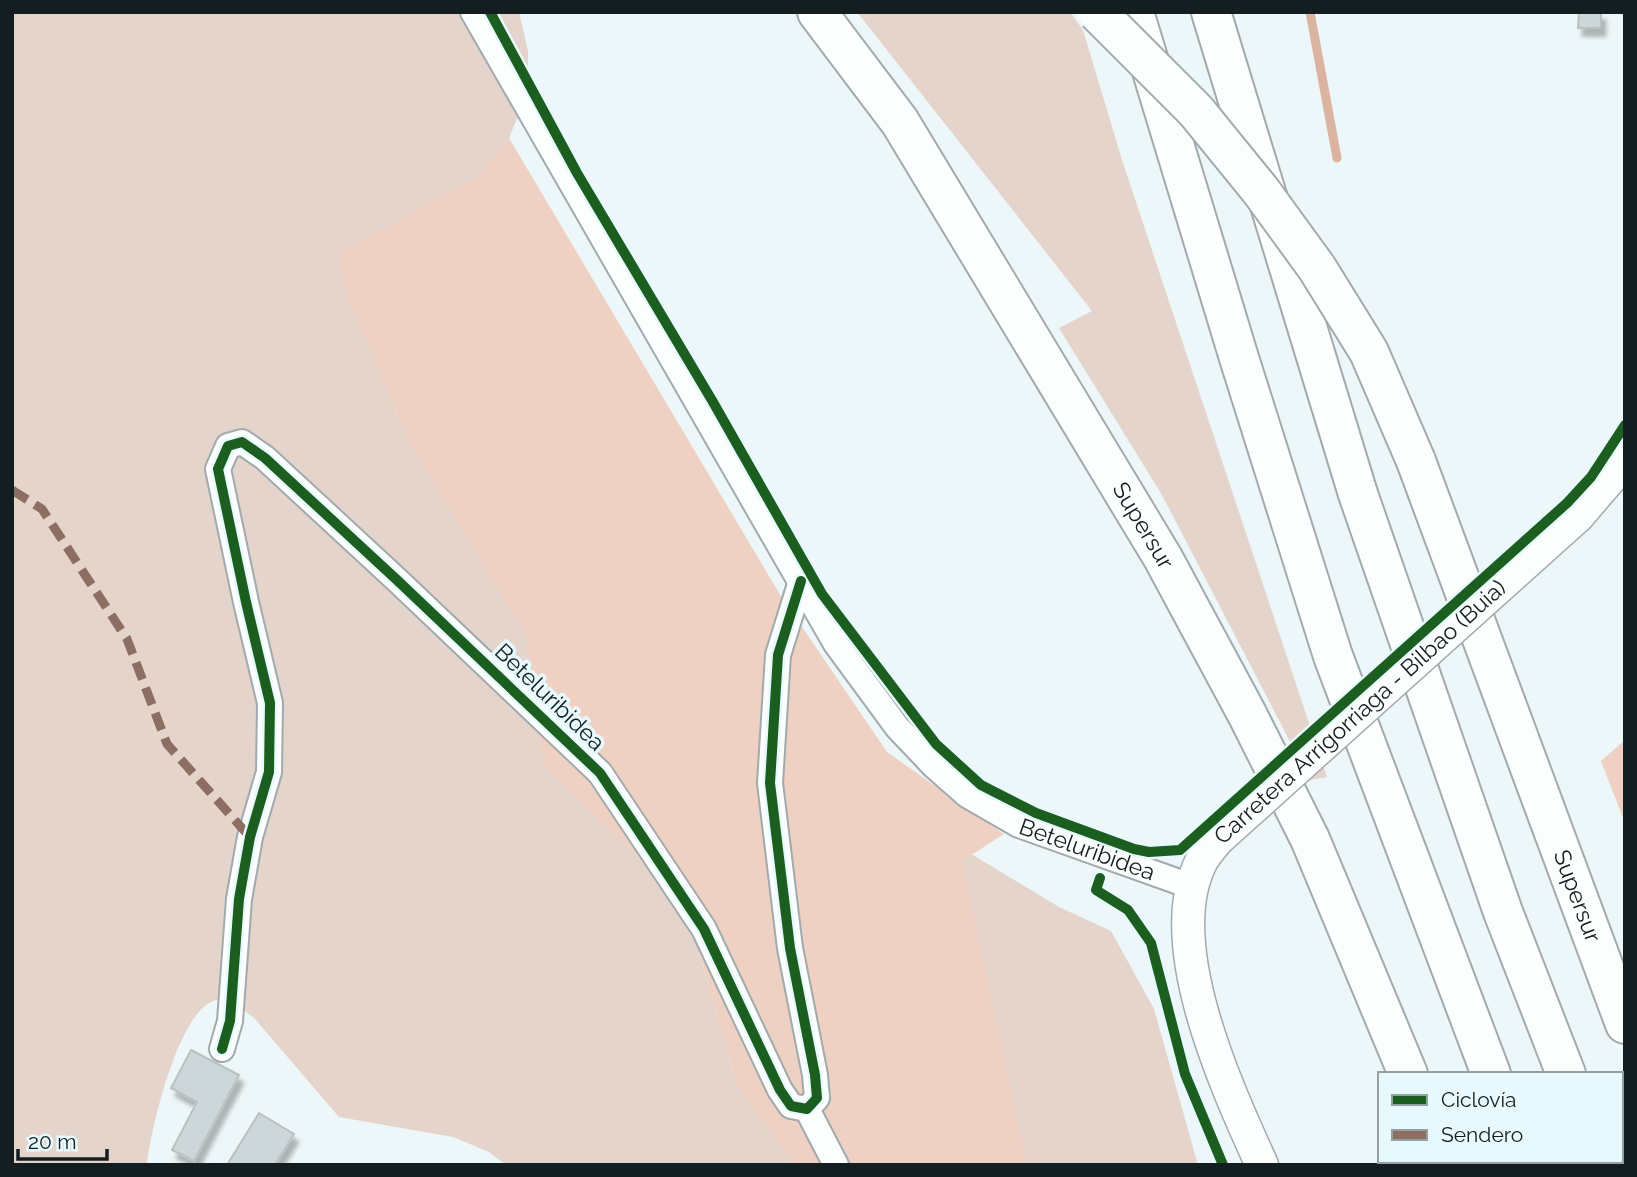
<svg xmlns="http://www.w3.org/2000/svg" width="1637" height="1177" font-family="Raleway,sans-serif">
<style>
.green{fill:#e4d4cb}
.forest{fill:#eed1c2}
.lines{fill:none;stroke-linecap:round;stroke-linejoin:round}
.stream{stroke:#dbb4a1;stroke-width:9}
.building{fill:#cdd7d9;stroke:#b8c1c3;stroke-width:2;filter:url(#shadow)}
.minor-casing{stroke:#a1aaac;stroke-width:28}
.tertiary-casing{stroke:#a1aaac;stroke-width:35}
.motorway-casing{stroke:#a1aaac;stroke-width:42}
.minor{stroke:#fcfefe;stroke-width:24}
.tertiary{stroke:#fcfefe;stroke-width:32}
.motorway{stroke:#fcfefe;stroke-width:38}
.tertiary-bridge-casing{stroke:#a1aaac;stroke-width:35;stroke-linecap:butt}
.motorway-bridge-casing{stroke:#a1aaac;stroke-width:42;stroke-linecap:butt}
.tertiary-bridge{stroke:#fcfefe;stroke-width:32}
.motorway-bridge{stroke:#fcfefe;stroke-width:38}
.quiet{stroke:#8d6e63;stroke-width:9;stroke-dasharray:18 9;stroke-linecap:butt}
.cycleway-casing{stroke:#e8f9fd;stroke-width:15}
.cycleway{stroke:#1b5e20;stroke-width:10}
.labels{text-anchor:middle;stroke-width:7;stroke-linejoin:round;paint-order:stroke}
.street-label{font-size:23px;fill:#141e21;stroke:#e8f9fd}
</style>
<defs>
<filter id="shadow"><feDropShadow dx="4.5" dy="8" stdDeviation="2" flood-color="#0004"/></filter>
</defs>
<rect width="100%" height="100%" fill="#edf6f8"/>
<g class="green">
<path d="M12 12H519L528 51V92L509 138 478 176 339 254 348 299 410 444 527 637 544 765 651 870 691 923 737 1086 794 1165H506L489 1152 453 1137 339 1117 255 1019C245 1011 230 997 217 1000 179 1006 150 1132 147 1165H12Z"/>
<polygon points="857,12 1070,12 1083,30 1122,160 1327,777 1310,780 1162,495 1059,328 1092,311"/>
<polygon points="940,835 1059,907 1111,931 1154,1009 1198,1165 981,1165"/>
</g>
<g class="forest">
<polygon points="509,138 779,593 887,752 1004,834 962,861 1027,1165 794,1165 737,1086 691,923 651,870 543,765 527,637 410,444 348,299 338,254 478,176"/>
<polygon points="1625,740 1625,823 1601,761"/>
</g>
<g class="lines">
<polyline class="stream" points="1310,12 1337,158"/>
</g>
<g class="building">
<polygon points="1579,12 1601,12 1601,28 1578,28"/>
<polygon points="191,1050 239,1075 194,1161 172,1150 197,1102 171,1088"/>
<polygon points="259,1113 294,1134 275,1165 227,1165"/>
</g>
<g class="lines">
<g class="minor-casing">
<g id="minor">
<path id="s1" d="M473 12 836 644 897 727 934 766 967 795 1019 825 1193 887"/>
<polyline points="222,1049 230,1021 239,899 250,837 269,772 270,703 246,602 218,469 228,446 242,442 265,458 397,580 600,773 704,929 780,1090 791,1106 807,1109 817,1098 815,1075 790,948 770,783 778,655 801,581"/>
<polyline points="807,1109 836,1165"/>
</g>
</g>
<g class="tertiary-casing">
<g id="tertiary">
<polyline points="1578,516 1614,474 1625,457"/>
<path d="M1217 840C1212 847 1205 854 1201 862 1160 944 1227 1088 1262 1165"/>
</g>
</g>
<g class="motorway-casing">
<g id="motorway">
<path id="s2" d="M817 12 900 122 1163 558 1247 714 1310 839 1408 1074"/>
<polyline points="1134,12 1239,358 1333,656 1491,1074"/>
<polyline points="1211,12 1358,494 1503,912 1566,1074"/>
<path id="s3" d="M1416 461 1625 1024"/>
<polyline points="1445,1161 1446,1165"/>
<polyline points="1525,1161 1527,1165"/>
<polyline points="1600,1161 1602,1165"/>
</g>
</g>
<use href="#minor" class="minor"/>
<use href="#tertiary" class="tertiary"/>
<use href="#motorway" class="motorway"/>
<g class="tertiary-bridge-casing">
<g id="tertiary-bridge">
<path id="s4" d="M1217 840 1578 516"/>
</g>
</g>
<g class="motorway-bridge-casing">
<polyline id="motorway-bridge" points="1097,12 1196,111 1261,191 1317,268 1369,352 1416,461"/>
</g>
<use href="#tertiary-bridge" class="tertiary-bridge"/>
<use href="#motorway-bridge" class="motorway-bridge"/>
<polyline class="quiet" points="12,490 42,509 127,639 167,744 250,837"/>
<g class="cycleway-casing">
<g id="cycleway">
<polyline points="490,12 577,173 713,402 822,594 936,744 981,785 1036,813 1134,849 1149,852 1180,850 1567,503 1591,477 1625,425"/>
<polyline points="1100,878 1096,890 1128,910 1151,943 1185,1074 1223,1165"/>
<polyline points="222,1049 230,1021 239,899 250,837 269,772 270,703 246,602 218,469 228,446 242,442 265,458 397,580 600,773 704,929 780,1090 791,1106 807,1109 817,1098 815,1075 790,948 770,783 778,655 801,581"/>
</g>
</g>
<use href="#cycleway" class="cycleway"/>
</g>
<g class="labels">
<g class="street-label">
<text dy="8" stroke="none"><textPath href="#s2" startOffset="609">Supersur</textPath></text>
<text transform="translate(550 697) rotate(44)" y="8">Beteluribidea</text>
<text dy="8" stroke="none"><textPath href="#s4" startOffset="192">Carretera Arrigorriaga - Bilbao (Buia)</textPath></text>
<text dy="8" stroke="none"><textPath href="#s1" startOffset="1062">Beteluribidea</textPath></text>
<text dy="8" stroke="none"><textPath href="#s3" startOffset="464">Supersur</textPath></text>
</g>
</g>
<rect width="1637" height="1177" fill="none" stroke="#141e21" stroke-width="28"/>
<rect x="1378" y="1072" width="245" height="91" fill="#e8f9fd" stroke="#93a1a5" stroke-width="2"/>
<rect x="1392" y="1095" width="35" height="10" fill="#1b5e20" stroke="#93a1a5" stroke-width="2"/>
<text x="1441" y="1107" font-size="21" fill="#141e21">Ciclovía</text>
<rect x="1392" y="1130" width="35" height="10" fill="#8d6e63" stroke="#93a1a5" stroke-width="2"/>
<text x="1441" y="1142" font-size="21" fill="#141e21">Sendero</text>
<path d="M18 1149v10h89v-10" fill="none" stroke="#141e21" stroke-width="3.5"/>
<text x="28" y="1149" font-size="21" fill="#141e21" stroke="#e8f9fd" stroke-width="5" paint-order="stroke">20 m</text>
</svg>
